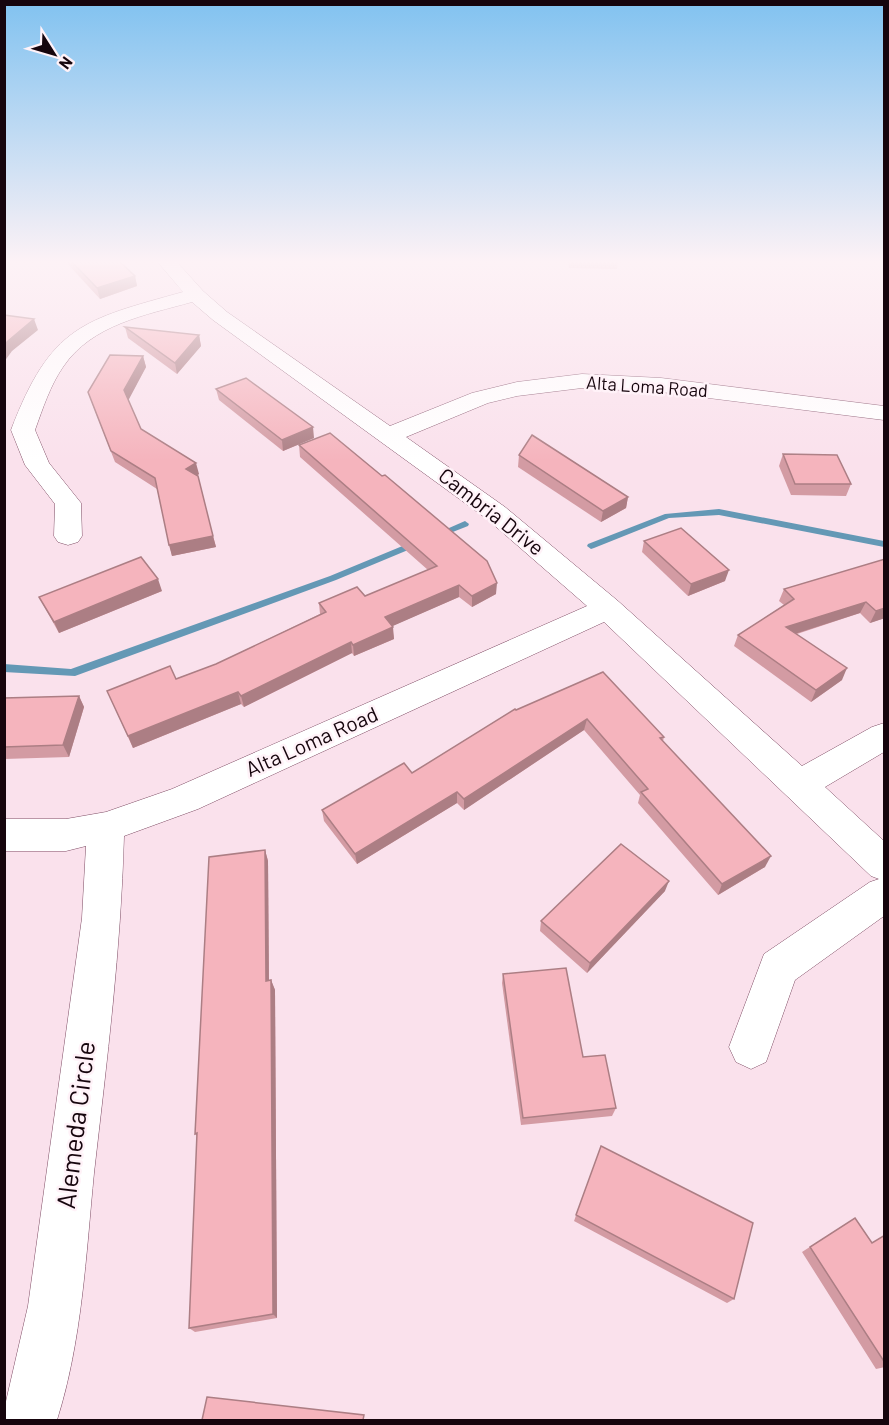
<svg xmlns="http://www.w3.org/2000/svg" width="889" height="1425" font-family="Barlow,sans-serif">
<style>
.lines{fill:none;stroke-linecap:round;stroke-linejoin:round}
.stream{fill:#6498b5;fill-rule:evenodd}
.minor-casing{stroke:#7f4d65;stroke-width:1}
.minor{fill:#fff;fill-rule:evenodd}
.wall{fill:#d39ba3}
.shaded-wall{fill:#ac7e84}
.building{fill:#f5b4bd;stroke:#ac7e84;stroke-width:1.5}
.labels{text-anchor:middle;stroke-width:5;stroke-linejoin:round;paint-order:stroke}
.far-street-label{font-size:18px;fill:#16050d;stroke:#fff2f8}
.street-label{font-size:21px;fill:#16050d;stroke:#fff2f8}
.near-street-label{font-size:26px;fill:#16050d;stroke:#fff2f8}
</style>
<rect width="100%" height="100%" fill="#fae1ec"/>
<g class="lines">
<g class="stream">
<polygon points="719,509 884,541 884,547 719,515 669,518 594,548 591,549 587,546 588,544 665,514"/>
<polygon points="465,521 469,524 468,526 440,537 434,537 433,535"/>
<polygon points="417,540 420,541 420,545 336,580 75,676 4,672 4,664 71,669 330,576"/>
</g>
<g class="minor-casing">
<path id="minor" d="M157 261H176L203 291 227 312 390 426 472 393 517 382 582 374 661 378 884 406V420L661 392 582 388 517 396 488 403 406 437 505 507 618 601 802 766 872 727 884 723V752L825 787 884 841V916L795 980 766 1062 751 1069 736 1062 729 1047 764 954 870 882 879 879 871 876 604 622 198 809 124 836C121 949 107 1060 94 1173 86 1255 82 1341 57 1420H4V1410L28 1306 82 918 86 846 66 851H4V819H66L106 812 172 789 587 606 487 519 213 320 192 302C146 315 92 324 63 367 50 386 43 408 35 430L49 463 81 503 82 536 78 542 68 545 58 542 54 536 55 504 25 465 11 430C51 326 82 320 183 292Z"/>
</g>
<use href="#minor" class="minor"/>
</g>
<g class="wall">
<polygon points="65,261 119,261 135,276 137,286 100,299"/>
<polygon points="568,261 618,261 617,269 569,268"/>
<polygon points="125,327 199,335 201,346 177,374 128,338"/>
<polygon points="143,356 146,367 128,400 141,429 199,474 197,476 216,547 172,556 157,489 115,462 92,403 88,392"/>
<polygon points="216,389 314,438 283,451 219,400"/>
<polygon points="299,445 496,594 472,607 459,597 392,626 394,639 354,656 352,653 244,707 241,704 133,748 112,702 216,664 320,614 319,603 365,596 428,570 300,457"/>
<polygon points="783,454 851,484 846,496 791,495 779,466"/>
<polygon points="519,455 628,497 626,508 601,522 518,467"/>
<polygon points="644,541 725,581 688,596 642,552"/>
<polygon points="885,559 885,618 870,623 860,613 797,634 842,680 811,702 734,646 738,635 784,605 779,601 784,589"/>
<polygon points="162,591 59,633 45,608 39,597"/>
<polygon points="603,672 664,737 663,741 765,867 718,895 638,803 640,795 584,730 464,810 457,803 357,864 324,821 322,810 412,773 516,710"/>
<polygon points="79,696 84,707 69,757 4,759 4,698"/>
<polygon points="265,850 268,861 269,981 271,980 275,990 277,1318 195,1332 189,1328 197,1136 195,1134"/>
<polygon points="665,891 587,973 540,931 541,921"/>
<polygon points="503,974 583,1057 616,1108 612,1116 521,1125 502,983"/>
<polygon points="601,1146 734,1299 727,1303 574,1221"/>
<polygon points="855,1218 872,1243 885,1235 885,1367 876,1369 802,1252"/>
</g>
<g class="shaded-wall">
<polygon points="135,276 137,286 100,299 97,288"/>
<polygon points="34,319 38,330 12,351 4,362 4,345 8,341"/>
<polygon points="199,335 201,346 177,374 175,363"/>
<polygon points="143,356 146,367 128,401 124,390"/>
<polygon points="313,427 314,438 283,451 282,440"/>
<polygon points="196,463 199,474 189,480 186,469"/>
<polygon points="628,497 626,508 601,522 603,511"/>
<polygon points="213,536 216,547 172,556 169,545"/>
<polygon points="729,570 725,581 688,596 691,584"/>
<polygon points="158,579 162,591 59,633 54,622"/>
<polygon points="497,583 496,594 472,607 472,596"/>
<polygon points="459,585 459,597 386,629 385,617"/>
<polygon points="866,602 860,613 782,638 786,627"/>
<polygon points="885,608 885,618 870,623 876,611"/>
<polygon points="393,627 394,639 354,656 353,645"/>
<polygon points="351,642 352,653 244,707 241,696"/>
<polygon points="847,668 842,680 811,702 816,690"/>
<polygon points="238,692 241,704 133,748 128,736"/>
<polygon points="79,696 84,707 69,757 63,745"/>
<polygon points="587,719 584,730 464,810 464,799"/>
<polygon points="457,792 457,803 357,864 355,854"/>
<polygon points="265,850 268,861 269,990 266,981"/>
<polygon points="771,856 765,867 718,895 722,884"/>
<polygon points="669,881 665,891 587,973 590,963"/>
<polygon points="271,980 275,990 277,1318 273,1314"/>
</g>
<g class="building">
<polygon points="71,261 119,261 135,276 97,288"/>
<polygon points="4,315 34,319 8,341 4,345"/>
<polygon points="125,327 199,335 175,363"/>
<polygon points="110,355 143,356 124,390 141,429 196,463 186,469 198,476 213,536 169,545 155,478 111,451 88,392"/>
<polygon points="246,378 313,427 282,440 216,389"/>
<polygon points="330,433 382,476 385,475 487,561 497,583 472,596 459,585 385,617 393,627 353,645 351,642 241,696 238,692 128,736 107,691 170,666 176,679 216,664 326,612 319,603 357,587 365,596 437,566 299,445"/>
<polygon points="532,435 628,497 603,511 519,455"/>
<polygon points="783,454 837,455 851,484 795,484"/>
<polygon points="681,528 729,570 691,584 644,541"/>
<polygon points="141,557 158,579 54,622 39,597"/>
<polygon points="885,559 885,608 876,611 866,602 786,627 847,668 816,690 738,635 794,599 784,589"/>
<polygon points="603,672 664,737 660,738 771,856 722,884 641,792 648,789 587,719 464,799 457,792 355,854 322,810 404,763 412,773 515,709 516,710"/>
<polygon points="79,696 63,745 4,747 4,698"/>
<polygon points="621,844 669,881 590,963 541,921"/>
<polygon points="265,850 266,981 271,980 273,1314 189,1328 197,1133 195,1134 209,857"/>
<polygon points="566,968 583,1057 605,1055 616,1108 523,1118 503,974"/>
<polygon points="601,1146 753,1223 734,1299 576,1215"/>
<polygon points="855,1218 872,1243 885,1235 885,1363 810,1247"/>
<polygon points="207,1397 364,1415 363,1420 202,1420"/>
</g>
<linearGradient id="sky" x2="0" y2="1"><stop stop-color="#81c2f0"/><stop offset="0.57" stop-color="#fdf2f6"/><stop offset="1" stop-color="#fdf2f6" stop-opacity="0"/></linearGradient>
<rect width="889" height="460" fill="url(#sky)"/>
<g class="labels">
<g class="far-street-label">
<text transform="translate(647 387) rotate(4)" y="6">Alta Loma Road</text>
</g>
<g class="street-label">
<text transform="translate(491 512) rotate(38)" y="7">Cambria Drive</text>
<text transform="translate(312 742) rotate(-24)" y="7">Alta Loma Road</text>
</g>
<g class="near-street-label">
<text transform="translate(76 1125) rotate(-83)" y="9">Alemeda Circle</text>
</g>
</g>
<rect width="889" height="1425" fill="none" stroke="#16050d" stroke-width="12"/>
<g transform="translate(54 54) rotate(127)" stroke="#fff2f8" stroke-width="4.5" paint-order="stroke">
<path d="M0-4.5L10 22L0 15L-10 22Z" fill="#16050d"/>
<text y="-9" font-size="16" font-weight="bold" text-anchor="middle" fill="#16050d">N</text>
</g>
</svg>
